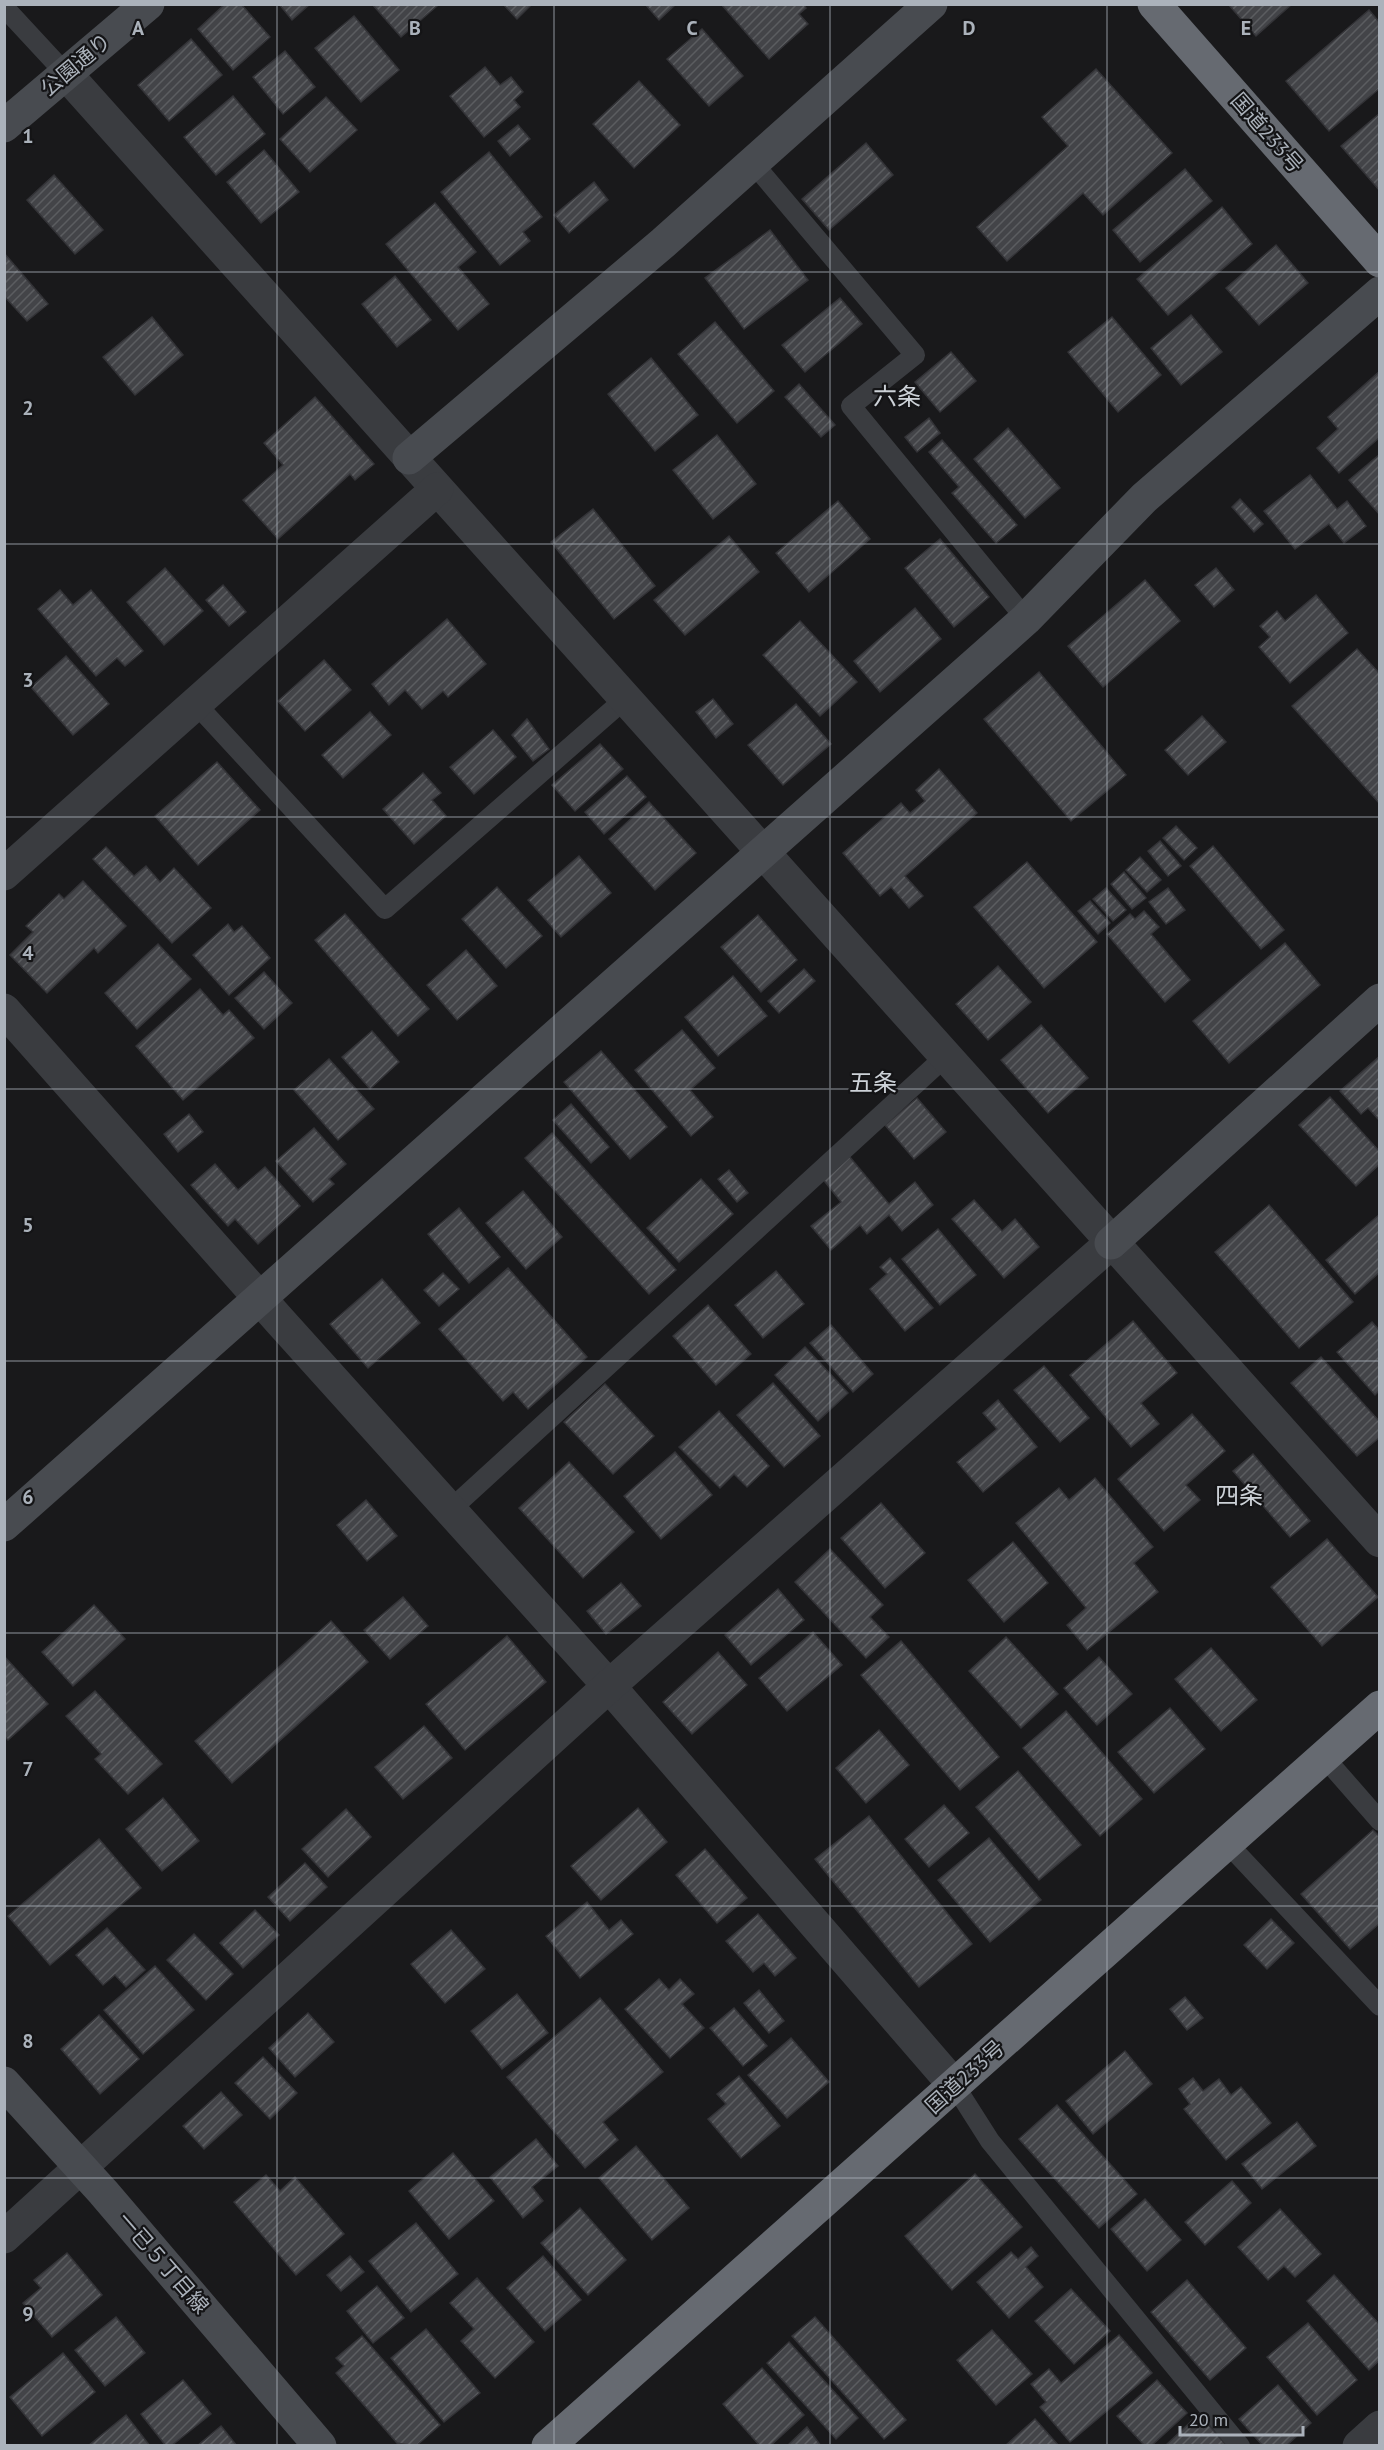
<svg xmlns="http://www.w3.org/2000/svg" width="1384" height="2450" font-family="'PT Sans','Noto Sans JP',sans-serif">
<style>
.building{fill:url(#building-hatch);stroke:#333337;stroke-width:1.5}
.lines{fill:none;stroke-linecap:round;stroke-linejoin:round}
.lane{stroke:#3a3c40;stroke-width:20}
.street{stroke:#3a3c40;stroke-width:33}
.secondary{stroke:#484b50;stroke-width:33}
.highway{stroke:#666a71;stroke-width:33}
.grid{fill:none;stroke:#abb2bb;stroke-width:1.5;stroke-opacity:0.55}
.labels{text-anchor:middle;stroke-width:4.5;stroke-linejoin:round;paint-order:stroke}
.street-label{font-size:21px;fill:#abb2bb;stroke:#141416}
.quarter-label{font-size:24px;fill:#ccd1d7;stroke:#141416}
.grid-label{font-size:20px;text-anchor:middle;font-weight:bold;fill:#abb2bb;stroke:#141416;stroke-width:4.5;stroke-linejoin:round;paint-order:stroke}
</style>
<defs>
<pattern id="building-hatch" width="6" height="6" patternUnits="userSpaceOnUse" patternTransform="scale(1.5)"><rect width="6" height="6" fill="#434448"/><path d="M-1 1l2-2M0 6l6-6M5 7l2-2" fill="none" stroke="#5b5d60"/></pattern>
</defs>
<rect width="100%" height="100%" fill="#19191b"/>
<g class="building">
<polygon points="225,4 241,4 270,37 233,70 198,29"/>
<polygon points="279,4 310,4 292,20"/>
<polygon points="372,4 435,4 437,6 401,37"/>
<polygon points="503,4 532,4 517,19"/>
<polygon points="645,4 676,4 659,20"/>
<polygon points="721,4 804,4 806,8 799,14 808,24 769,59"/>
<polygon points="1228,4 1292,4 1256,36"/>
<polygon points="1369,10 1380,23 1380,88 1329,131 1286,81"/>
<polygon points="354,16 399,70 361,102 315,48"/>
<polygon points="702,29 743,76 709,106 667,59"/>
<polygon points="191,39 222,75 169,121 138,85"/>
<polygon points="285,51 315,87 283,114 253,77"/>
<polygon points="485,67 500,85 511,77 523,92 514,100 520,107 484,137 450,96"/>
<polygon points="1096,69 1172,153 1103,215 1083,193 1007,261 977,227 1068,146 1042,117"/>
<polygon points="639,81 680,125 634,168 593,124"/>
<polygon points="233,96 265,134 216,175 184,137"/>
<polygon points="326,97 357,130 310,172 280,139"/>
<polygon points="1380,113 1380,191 1341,146"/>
<polygon points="518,125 530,139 510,156 498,141"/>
<polygon points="866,143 893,175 829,230 802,199"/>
<polygon points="264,150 299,192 261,223 227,182"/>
<polygon points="489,152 542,217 523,232 530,241 500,265 441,192"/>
<polygon points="1185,169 1212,201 1140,262 1113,230"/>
<polygon points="54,175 103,230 75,254 27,200"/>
<polygon points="594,182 608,200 569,233 554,215"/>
<polygon points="435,203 476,252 458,267 489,304 458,330 386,244"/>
<polygon points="1222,207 1252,244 1168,315 1137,279"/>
<polygon points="770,230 808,280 744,329 705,278"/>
<polygon points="1276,245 1308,283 1259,325 1226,288"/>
<polygon points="4,253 48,304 27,321 4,296"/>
<polygon points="395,276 431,320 397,347 362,304"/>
<polygon points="840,298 862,324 805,372 782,345"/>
<polygon points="1191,315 1222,352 1181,385 1151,348"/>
<polygon points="152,317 183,355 135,395 103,357"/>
<polygon points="1112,317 1161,375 1118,412 1068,352"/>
<polygon points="715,322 774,391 737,423 678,354"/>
<polygon points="951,352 976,381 940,412 915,382"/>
<polygon points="651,358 698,415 655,451 608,394"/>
<polygon points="1380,371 1380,437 1339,473 1317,448 1338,429 1328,417"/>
<polygon points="799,384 835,425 821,437 785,397"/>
<polygon points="315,397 374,464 355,480 350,474 278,539 243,500 283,465 264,443"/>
<polygon points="929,418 940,433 917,452 905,437"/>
<polygon points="1008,428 1060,488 1025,518 974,459"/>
<polygon points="717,435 756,484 713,519 673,470"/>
<polygon points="942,440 1017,525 996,543 952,493 959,487 929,452"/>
<polygon points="1380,454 1380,515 1349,480"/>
<polygon points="1310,475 1337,509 1347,501 1366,526 1344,543 1329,524 1295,549 1264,511"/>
<polygon points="1240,499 1263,524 1254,532 1232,507"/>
<polygon points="838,501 870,539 809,592 776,553"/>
<polygon points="593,509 655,586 614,619 551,542"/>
<polygon points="729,536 759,572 685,635 654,600"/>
<polygon points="940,539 989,597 954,627 905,568"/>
<polygon points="165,568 203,611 164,645 127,602"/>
<polygon points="1216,568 1234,590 1214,607 1195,585"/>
<polygon points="1145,580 1180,621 1103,687 1068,646"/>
<polygon points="223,585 246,612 229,626 206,600"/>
<polygon points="60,590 73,605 91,590 143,651 125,666 117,658 96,676 38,609"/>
<polygon points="1316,595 1348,633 1290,683 1259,647 1270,637 1260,626 1277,611 1285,621"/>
<polygon points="915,608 941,639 880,692 854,661"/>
<polygon points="447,619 486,664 448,697 443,691 422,709 405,690 389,705 372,684"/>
<polygon points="800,621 857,682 820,716 763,655"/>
<polygon points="1357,649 1380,674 1380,804 1292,706"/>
<polygon points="66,656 109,704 73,735 31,687"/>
<polygon points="324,660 351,690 305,731 278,701"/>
<polygon points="1039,672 1126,775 1071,821 984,719"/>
<polygon points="713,699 733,724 716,738 696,712"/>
<polygon points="796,704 831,744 783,785 748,745"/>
<polygon points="370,712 391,735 343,778 322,755"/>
<polygon points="1202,716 1226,742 1188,775 1165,750"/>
<polygon points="527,719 549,749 533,761 512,735"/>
<polygon points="493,730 516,757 474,794 450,767"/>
<polygon points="600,744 623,769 575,811 552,785"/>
<polygon points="217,762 260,810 198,865 155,816"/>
<polygon points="939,769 977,813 905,876 923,896 909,908 891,887 880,896 843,853 901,803 910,813 925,801 916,790"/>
<polygon points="423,773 441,793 432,800 446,816 414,844 383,809"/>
<polygon points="627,776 646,797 604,834 585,812"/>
<polygon points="649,802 696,853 655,890 609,839"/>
<polygon points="1176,826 1197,848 1184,860 1163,838"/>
<polygon points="1160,841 1181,866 1168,876 1148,851"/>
<polygon points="1213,846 1284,930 1261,949 1190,866"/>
<polygon points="106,847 134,876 146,866 160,882 174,868 211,908 172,943 93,859"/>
<polygon points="579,856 611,893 561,937 528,900"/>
<polygon points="1140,857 1161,880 1147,892 1126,870"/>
<polygon points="1027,862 1097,942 1044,988 974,907"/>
<polygon points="1124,872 1146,898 1132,909 1111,884"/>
<polygon points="83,881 126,926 98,953 94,948 47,993 10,955 33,932 26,926 59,894 64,899"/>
<polygon points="497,887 542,936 506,968 462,919"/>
<polygon points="1106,888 1126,910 1113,921 1093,899"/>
<polygon points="1168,888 1185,910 1166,924 1149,902"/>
<polygon points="1090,901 1110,923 1098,934 1078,911"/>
<polygon points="1144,911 1159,927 1151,934 1190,980 1165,1002 1107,934 1130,914 1135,919"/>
<polygon points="345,914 429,1009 398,1036 315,940"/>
<polygon points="758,915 797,960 761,992 721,947"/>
<polygon points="228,924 234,932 242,926 270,958 229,995 193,955"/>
<polygon points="1285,943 1320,985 1229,1063 1193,1021"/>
<polygon points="158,944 191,979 137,1029 105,993"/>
<polygon points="466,950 497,986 457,1020 427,985"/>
<polygon points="998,966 1031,1002 988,1040 956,1004"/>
<polygon points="804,969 815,981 779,1013 768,1001"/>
<polygon points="264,972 292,1003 264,1029 235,998"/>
<polygon points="733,976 767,1016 718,1056 685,1017"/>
<polygon points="200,989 223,1015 229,1010 254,1038 183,1100 136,1046"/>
<polygon points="1041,1025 1088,1078 1048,1113 1001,1060"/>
<polygon points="682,1030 715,1068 690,1090 713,1117 691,1136 635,1070"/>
<polygon points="372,1031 399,1062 370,1089 342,1057"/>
<polygon points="601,1051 667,1127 630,1159 564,1082"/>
<polygon points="1380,1056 1380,1121 1368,1108 1361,1114 1340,1091"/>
<polygon points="329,1059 374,1109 338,1140 294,1090"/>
<polygon points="1330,1097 1380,1152 1380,1164 1356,1186 1299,1125"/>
<polygon points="917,1098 946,1132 914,1159 885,1125"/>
<polygon points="571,1104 609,1147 591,1163 553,1120"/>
<polygon points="189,1114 203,1132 178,1152 164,1134"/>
<polygon points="314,1128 346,1164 329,1179 334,1184 313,1202 276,1161"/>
<polygon points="552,1133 676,1270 649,1294 525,1158"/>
<polygon points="849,1156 889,1204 915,1182 933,1205 902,1231 889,1215 867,1234 860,1225 831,1250 811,1226 841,1202 822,1178"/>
<polygon points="215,1164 238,1190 265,1167 300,1206 258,1244 235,1219 228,1226 191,1185"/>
<polygon points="729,1170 748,1193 737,1202 718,1179"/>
<polygon points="701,1179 733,1214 679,1262 647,1228"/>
<polygon points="523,1191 562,1237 526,1269 486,1223"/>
<polygon points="974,1200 1002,1231 1015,1219 1039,1247 1004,1278 952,1219"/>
<polygon points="1269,1205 1353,1302 1299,1348 1215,1252"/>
<polygon points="459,1208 500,1257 469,1283 428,1234"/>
<polygon points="1380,1214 1380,1272 1355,1294 1326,1260"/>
<polygon points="938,1229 976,1275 940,1305 902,1259"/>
<polygon points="890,1258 933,1308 905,1331 870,1289 887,1274 880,1267"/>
<polygon points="508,1268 587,1357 528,1409 513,1392 503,1401 439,1329"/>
<polygon points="776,1271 804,1304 763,1338 735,1305"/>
<polygon points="443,1273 459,1289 439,1306 424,1290"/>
<polygon points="382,1279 420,1323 368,1368 330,1324"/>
<polygon points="708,1305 751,1354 716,1385 673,1336"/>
<polygon points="1133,1321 1177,1373 1141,1403 1159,1424 1131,1447 1070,1375"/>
<polygon points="1372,1322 1380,1331 1380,1390 1375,1395 1337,1352"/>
<polygon points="831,1325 873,1374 853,1392 810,1343"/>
<polygon points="805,1347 848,1393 818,1421 775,1375"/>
<polygon points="1321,1357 1380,1422 1380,1437 1357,1456 1291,1383"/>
<polygon points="1044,1366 1089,1418 1060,1442 1014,1390"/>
<polygon points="773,1383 820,1436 784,1467 737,1415"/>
<polygon points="605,1384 654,1436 613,1474 564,1422"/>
<polygon points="998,1400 1037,1447 983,1492 957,1462 997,1429 983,1413"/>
<polygon points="719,1411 769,1466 747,1487 734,1474 720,1488 679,1447"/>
<polygon points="1192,1414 1225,1451 1186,1485 1200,1500 1164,1531 1118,1479"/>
<polygon points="675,1452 712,1495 661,1539 624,1496"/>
<polygon points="1253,1454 1310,1521 1290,1537 1233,1471"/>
<polygon points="569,1462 634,1532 583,1578 519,1508"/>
<polygon points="1095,1478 1153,1547 1134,1563 1158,1592 1087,1650 1067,1625 1086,1608 1016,1523 1059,1488 1069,1500"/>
<polygon points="366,1500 397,1536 367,1561 337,1525"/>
<polygon points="881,1503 925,1553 885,1588 841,1538"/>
<polygon points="1327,1539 1378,1597 1322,1646 1271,1587"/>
<polygon points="1013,1542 1048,1583 1004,1622 968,1580"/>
<polygon points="830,1549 883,1605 870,1617 889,1637 866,1658 795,1582"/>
<polygon points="621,1583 641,1606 606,1634 587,1611"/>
<polygon points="778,1589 804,1620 751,1665 725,1635"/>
<polygon points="403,1597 428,1626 390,1659 364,1630"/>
<polygon points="94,1605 125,1639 73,1686 42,1652"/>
<polygon points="331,1621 368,1662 232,1783 195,1741"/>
<polygon points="813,1632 842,1665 787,1711 759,1678"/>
<polygon points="507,1636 546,1682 465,1750 426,1704"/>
<polygon points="1006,1637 1058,1694 1021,1728 969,1671"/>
<polygon points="901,1641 999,1757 960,1790 861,1675"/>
<polygon points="1211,1648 1257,1700 1221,1731 1175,1679"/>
<polygon points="718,1652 747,1685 692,1734 663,1702"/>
<polygon points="4,1656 48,1704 8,1740 4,1736"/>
<polygon points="1099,1657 1132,1694 1097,1725 1064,1688"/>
<polygon points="95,1691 162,1764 128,1794 95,1759 101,1754 66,1716"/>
<polygon points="1170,1708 1205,1749 1154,1793 1118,1752"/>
<polygon points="1066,1711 1142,1799 1100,1836 1023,1748"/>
<polygon points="424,1726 452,1758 403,1799 375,1767"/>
<polygon points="879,1730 909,1765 866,1803 836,1768"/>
<polygon points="1018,1771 1081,1845 1039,1880 976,1807"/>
<polygon points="163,1798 199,1841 162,1871 126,1829"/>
<polygon points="944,1805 969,1833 929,1867 905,1839"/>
<polygon points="638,1808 667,1842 601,1900 571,1866"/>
<polygon points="346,1809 371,1837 328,1877 302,1849"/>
<polygon points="869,1816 972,1944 919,1987 815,1859"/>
<polygon points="1373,1830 1380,1837 1380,1923 1350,1949 1301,1894"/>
<polygon points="989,1838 1041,1900 990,1942 938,1880"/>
<polygon points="99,1839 141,1888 50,1965 8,1916"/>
<polygon points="705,1849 747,1898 717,1923 676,1875"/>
<polygon points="305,1863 327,1887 290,1921 268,1897"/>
<polygon points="587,1902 609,1930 621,1920 633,1934 580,1978 546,1936"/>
<polygon points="255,1910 279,1935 243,1968 220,1943"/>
<polygon points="758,1914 796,1958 775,1976 764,1963 753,1972 726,1941"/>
<polygon points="1271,1919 1294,1943 1267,1969 1244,1945"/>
<polygon points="107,1928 145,1970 126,1987 115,1975 103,1985 76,1955"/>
<polygon points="451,1930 485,1969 445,2003 411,1964"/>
<polygon points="194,1934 233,1974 206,2000 167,1960"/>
<polygon points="155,1966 194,2010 143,2054 104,2010"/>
<polygon points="659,1979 669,1990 680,1979 694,1994 682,2004 704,2028 670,2058 625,2009"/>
<polygon points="759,1990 784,2021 769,2033 744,2003"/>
<polygon points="517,1994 548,2033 502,2069 471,2031"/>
<polygon points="1185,1997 1203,2018 1187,2030 1170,2009"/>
<polygon points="600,1998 663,2072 603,2122 618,2140 585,2168 507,2077"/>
<polygon points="734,2008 767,2046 743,2066 710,2028"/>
<polygon points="308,2013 334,2042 295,2077 269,2048"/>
<polygon points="99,2015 139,2059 100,2094 61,2049"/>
<polygon points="791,2038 829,2082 787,2118 748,2075"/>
<polygon points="1125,2051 1152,2084 1093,2134 1066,2101"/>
<polygon points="263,2057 297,2093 270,2119 235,2083"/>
<polygon points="739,2076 780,2126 741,2158 708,2119 726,2104 717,2094"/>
<polygon points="1193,2078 1203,2091 1219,2079 1231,2095 1241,2087 1271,2123 1226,2160 1184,2109 1190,2104 1179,2089"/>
<polygon points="221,2092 242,2115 204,2149 183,2126"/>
<polygon points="1057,2105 1137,2194 1099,2228 1019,2139"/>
<polygon points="1297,2122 1316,2146 1262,2189 1242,2164"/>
<polygon points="536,2139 558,2166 532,2187 543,2201 523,2218 490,2177"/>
<polygon points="636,2146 689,2208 652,2240 599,2178"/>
<polygon points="453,2153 494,2201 449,2239 409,2191"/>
<polygon points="975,2174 1022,2227 952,2290 905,2236"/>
<polygon points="266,2175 280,2191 295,2177 344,2234 296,2275 234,2202"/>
<polygon points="1232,2181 1251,2203 1205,2245 1185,2222"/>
<polygon points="1145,2199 1181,2240 1147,2271 1111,2229"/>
<polygon points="580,2208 626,2260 588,2295 541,2243"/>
<polygon points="1280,2209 1321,2254 1295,2277 1284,2266 1268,2280 1238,2247"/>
<polygon points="416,2223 458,2274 411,2312 369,2261"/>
<polygon points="1031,2247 1038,2256 1026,2267 1043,2287 1009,2318 977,2282 1011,2252 1018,2259"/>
<polygon points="67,2253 102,2295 52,2337 23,2303 41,2288 34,2280"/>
<polygon points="350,2256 364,2272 341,2291 327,2275"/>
<polygon points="543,2256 581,2300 545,2331 507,2288"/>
<polygon points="1334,2275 1380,2325 1380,2360 1369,2370 1307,2301"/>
<polygon points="477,2278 534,2342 495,2378 461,2341 474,2329 450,2303"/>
<polygon points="1187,2280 1246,2348 1210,2380 1151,2312"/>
<polygon points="377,2286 404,2318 373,2343 347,2311"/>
<polygon points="1071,2289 1110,2331 1074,2364 1035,2321"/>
<polygon points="116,2317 145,2353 105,2386 75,2350"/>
<polygon points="815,2317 906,2420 884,2439 792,2336"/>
<polygon points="1308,2323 1357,2380 1317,2415 1267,2357"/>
<polygon points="426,2329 480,2393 444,2422 391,2358"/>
<polygon points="992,2330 1032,2374 996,2405 957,2360"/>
<polygon points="1119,2335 1152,2373 1070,2442 1040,2407 1046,2402 1031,2384 1049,2369 1061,2383"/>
<polygon points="362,2336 440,2425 416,2446 397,2443 336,2373 344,2366 336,2358"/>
<polygon points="789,2342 858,2418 836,2439 767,2363"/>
<polygon points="63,2353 95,2392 42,2436 10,2397"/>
<polygon points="762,2368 804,2415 770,2446 760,2446 723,2404"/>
<polygon points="183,2380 211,2414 171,2446 166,2446 141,2414"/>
<polygon points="1157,2380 1187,2413 1151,2446 1145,2446 1117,2416"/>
<polygon points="1278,2385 1311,2423 1286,2446 1263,2446 1239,2419"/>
<polygon points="1199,2414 1227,2446 1165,2446"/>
<polygon points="126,2415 150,2446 88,2446"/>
<polygon points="1035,2419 1059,2446 1005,2446"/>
<polygon points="221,2426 237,2446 197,2446"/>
<polygon points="807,2427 821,2446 787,2446"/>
</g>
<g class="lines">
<g class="lane">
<polyline points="4,7 66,74"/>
<polyline points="753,163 915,355 851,406 1026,619"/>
<polyline points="196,704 385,909 625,699"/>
<polyline points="450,1510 946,1056"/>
<polyline points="1324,1757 1380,1821"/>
<polyline points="1227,1843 1380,2006"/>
<polyline points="955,2086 990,2141 1240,2446"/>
</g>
<g class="street">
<polyline points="66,74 1380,1541"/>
<polyline points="4,874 437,489"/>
<polyline points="4,1010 279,1320 609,1686 955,2086"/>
<polyline points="4,2237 609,1686 1111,1243"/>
<polyline points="1359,2446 1380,2427"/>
</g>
<g class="secondary">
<polyline points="4,126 148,4"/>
<polyline points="409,458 663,243 931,4"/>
<polyline points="1111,1243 1380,1000"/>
<polyline points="4,1525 1026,619 1144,498 1380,293"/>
<polyline points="4,2083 103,2192 320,2446"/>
</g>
<g class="highway">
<polyline points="1154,4 1380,261"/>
<polyline points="548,2446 1380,1707"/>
</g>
</g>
<path class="grid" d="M277 4V2446M554 4V2446M830 4V2446M1107 4V2446M4 272H1380M4 544H1380M4 817H1380M4 1089H1380M4 1361H1380M4 1633H1380M4 1906H1380M4 2178H1380"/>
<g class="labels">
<g class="street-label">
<text transform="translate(76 65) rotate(-40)" y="7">公園通り</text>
<text transform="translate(1267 133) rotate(49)" y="7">国道233号</text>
<text transform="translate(965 2077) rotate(-42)" y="7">国道233号</text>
<text transform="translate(163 2263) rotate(49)" y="7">一已５丁目線</text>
</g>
<g class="quarter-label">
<text x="897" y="405">六条</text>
<text x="873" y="1091">五条</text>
<text x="1239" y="1504">四条</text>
</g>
</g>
<g class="grid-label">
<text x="138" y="35">A</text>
<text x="415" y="35">B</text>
<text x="692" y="35">C</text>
<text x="969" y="35">D</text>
<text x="1246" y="35">E</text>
<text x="28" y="143">1</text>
<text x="28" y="415">2</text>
<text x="28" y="687">3</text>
<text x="28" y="960">4</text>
<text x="28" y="1232">5</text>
<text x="28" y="1504">6</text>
<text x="28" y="1776">7</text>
<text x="28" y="2048">8</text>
<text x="28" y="2321">9</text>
</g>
<rect width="1384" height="2450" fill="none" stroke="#abb2bb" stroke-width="12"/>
<path d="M1180 2426v9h123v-9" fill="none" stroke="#abb2bb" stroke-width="3"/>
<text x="1189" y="2426" font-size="18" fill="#abb2bb" stroke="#141416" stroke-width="4.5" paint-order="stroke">20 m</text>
</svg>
